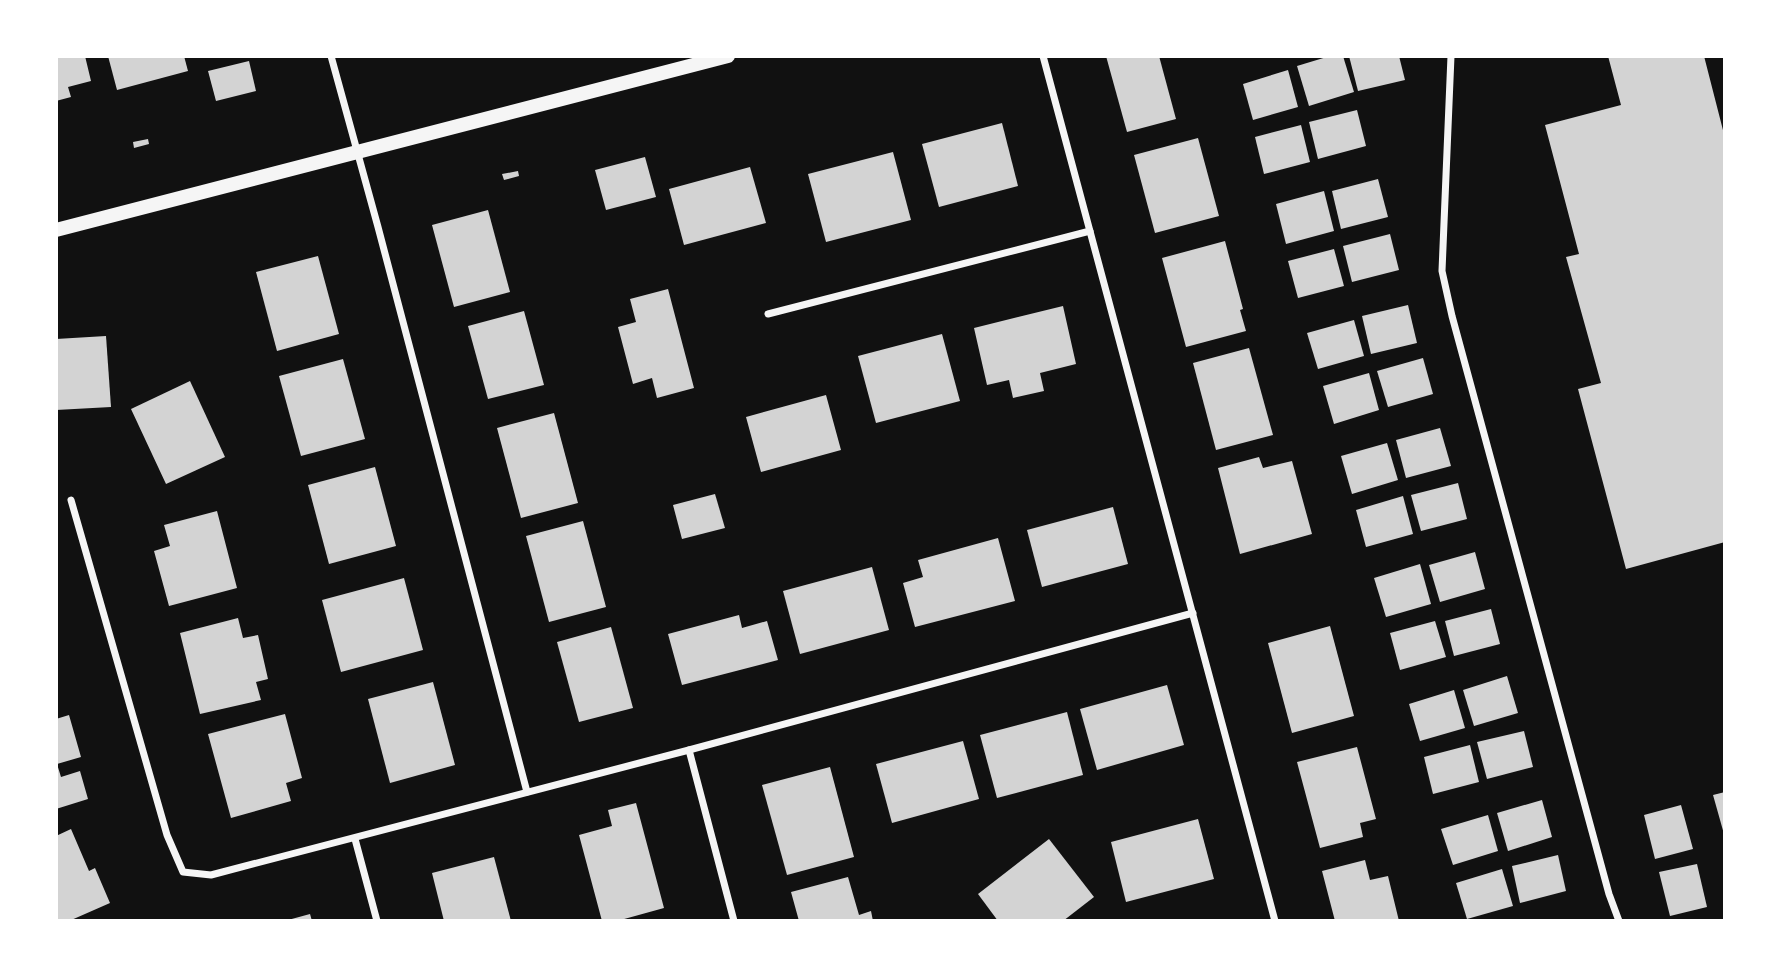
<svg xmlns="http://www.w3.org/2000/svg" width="1781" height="977" font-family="Commissioner,sans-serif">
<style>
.building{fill:#d3d3d3}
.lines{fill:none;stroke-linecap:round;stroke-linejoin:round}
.minor{stroke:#f5f5f5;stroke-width:7}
.secondary{stroke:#f5f5f5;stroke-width:14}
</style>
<rect width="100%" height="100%" fill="#111"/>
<g class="building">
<polygon points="56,56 85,56 91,81 68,87 71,97 56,101"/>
<polygon points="108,56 184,56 188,71 117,90"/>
<polygon points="1106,56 1159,56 1176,119 1127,132"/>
<polygon points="1330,56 1343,56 1354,92 1309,106 1297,66"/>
<polygon points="1349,56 1399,56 1405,80 1358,91"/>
<polygon points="1608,56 1704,56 1725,138 1725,542 1626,569 1578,389 1601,383 1566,257 1579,254 1545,125 1621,105"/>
<polygon points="249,61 256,91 216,101 208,71"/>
<polygon points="1288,70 1298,107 1253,120 1243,84"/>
<polygon points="1357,110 1366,146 1318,159 1309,122"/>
<polygon points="1002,123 1018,186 939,207 922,144"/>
<polygon points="1301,125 1310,162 1264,174 1255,137"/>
<polygon points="1198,138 1219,216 1155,233 1134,155"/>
<polygon points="148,139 149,144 134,148 133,142"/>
<polygon points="893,152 911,220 826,242 808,174"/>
<polygon points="645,157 656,197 606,210 595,170"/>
<polygon points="750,167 766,223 684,245 669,189"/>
<polygon points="518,171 519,176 504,180 502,174"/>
<polygon points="1378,179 1388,217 1341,229 1332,191"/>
<polygon points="1324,191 1334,231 1286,244 1276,204"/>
<polygon points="488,210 510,292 454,307 432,225"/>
<polygon points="1390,234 1399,270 1352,282 1343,246"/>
<polygon points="1225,241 1243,309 1240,310 1246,331 1186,347 1162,258"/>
<polygon points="1334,249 1344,286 1298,298 1288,261"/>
<polygon points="318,256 339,334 277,351 256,272"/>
<polygon points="668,289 694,388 657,398 652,378 633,384 618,327 636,322 630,299"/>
<polygon points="1408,305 1417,343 1371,354 1362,316"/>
<polygon points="1063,306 1076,364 1040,373 1044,391 1013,398 1009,380 987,385 974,328"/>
<polygon points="524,311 544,385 488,399 468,326"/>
<polygon points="1354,320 1364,356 1318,369 1307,333"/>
<polygon points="942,334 960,401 876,423 858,356"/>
<polygon points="106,336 111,407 56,410 56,339"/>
<polygon points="1249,348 1273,435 1216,450 1193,363"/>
<polygon points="1423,358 1433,394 1388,407 1377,371"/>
<polygon points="343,359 365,439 301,456 279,376"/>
<polygon points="1369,373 1379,410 1334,424 1323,386"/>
<polygon points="190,381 225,457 166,484 131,409"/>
<polygon points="826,395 841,450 761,472 746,417"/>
<polygon points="554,413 578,503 521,518 497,428"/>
<polygon points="1440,428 1451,466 1406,478 1396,440"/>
<polygon points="1387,443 1398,480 1352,494 1341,456"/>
<polygon points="1259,457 1263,468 1292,461 1312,534 1240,554 1218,468"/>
<polygon points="375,467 396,546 329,564 308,485"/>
<polygon points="1458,483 1467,519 1421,531 1411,495"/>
<polygon points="715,494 725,528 682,539 673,505"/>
<polygon points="1403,496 1413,534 1366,547 1356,510"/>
<polygon points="1113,507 1128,564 1042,587 1027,530"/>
<polygon points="217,511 237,588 169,606 154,551 170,546 164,525"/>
<polygon points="583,521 606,607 549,622 526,536"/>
<polygon points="998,538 1015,601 915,627 903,583 923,577 918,560"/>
<polygon points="1475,552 1485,589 1440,602 1429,565"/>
<polygon points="1420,564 1431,604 1386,617 1374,578"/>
<polygon points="872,567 889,630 800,654 783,591"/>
<polygon points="404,578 423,650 341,672 322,600"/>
<polygon points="1491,609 1500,644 1454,656 1445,621"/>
<polygon points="739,615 742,628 767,621 778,660 682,685 668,634"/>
<polygon points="238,618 243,638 258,635 268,679 256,682 261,700 200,714 180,633"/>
<polygon points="1435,621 1446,657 1400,670 1390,633"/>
<polygon points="1330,626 1354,716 1292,733 1268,643"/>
<polygon points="611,627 633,708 579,722 557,642"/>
<polygon points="1507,676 1518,713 1474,726 1463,690"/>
<polygon points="433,682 455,765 390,783 368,699"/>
<polygon points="1167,685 1184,745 1097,770 1080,709"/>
<polygon points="1454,690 1465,728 1420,741 1409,704"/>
<polygon points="1067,712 1083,775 997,798 980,735"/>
<polygon points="285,714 302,778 286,783 291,801 231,818 208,734"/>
<polygon points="69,715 81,757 57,764 61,777 80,771 88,799 56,809 56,719"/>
<polygon points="1524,731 1533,767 1487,779 1477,742"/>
<polygon points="963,741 979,799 892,823 876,764"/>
<polygon points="1470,745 1479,782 1433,794 1424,757"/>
<polygon points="1357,747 1376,819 1360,823 1363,837 1320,848 1297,762"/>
<polygon points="830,767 854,857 787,875 762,785"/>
<polygon points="1725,792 1725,834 1724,834 1713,795"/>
<polygon points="1542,800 1552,837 1508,851 1497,813"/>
<polygon points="636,803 664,908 617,921 602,921 579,835 612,826 608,810"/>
<polygon points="1681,805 1693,849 1655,859 1644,815"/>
<polygon points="1488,815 1498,851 1453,865 1441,829"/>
<polygon points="1198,819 1214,879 1126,902 1111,842"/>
<polygon points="71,829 89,871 95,868 110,903 69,921 56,921 56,836"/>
<polygon points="1049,839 1094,897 1063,921 998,921 978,894"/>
<polygon points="1558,855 1566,891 1520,903 1512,866"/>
<polygon points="494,857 511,921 444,921 432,873"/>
<polygon points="1365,860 1370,880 1388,876 1399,921 1335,921 1322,871"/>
<polygon points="1697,864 1707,907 1670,916 1659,872"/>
<polygon points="1502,869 1513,906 1467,919 1456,883"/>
<polygon points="848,877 859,915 871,911 873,921 799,921 791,892"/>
<polygon points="310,914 312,921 288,921 288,920"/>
</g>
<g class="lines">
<g class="minor">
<polyline points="331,56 378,227 527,792"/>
<polyline points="1043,56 1275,921"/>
<polyline points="1451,56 1442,271 1452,316 1609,894 1619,921"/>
<polyline points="768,314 1090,231"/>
<polyline points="71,500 167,835 183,872 211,875 689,750 1193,613"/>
<polyline points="689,750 734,921"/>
<polyline points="355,839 377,921"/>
</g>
<polyline class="secondary" points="56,230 728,56"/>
</g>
<rect width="1781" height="977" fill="none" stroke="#ffffff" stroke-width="116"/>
</svg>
